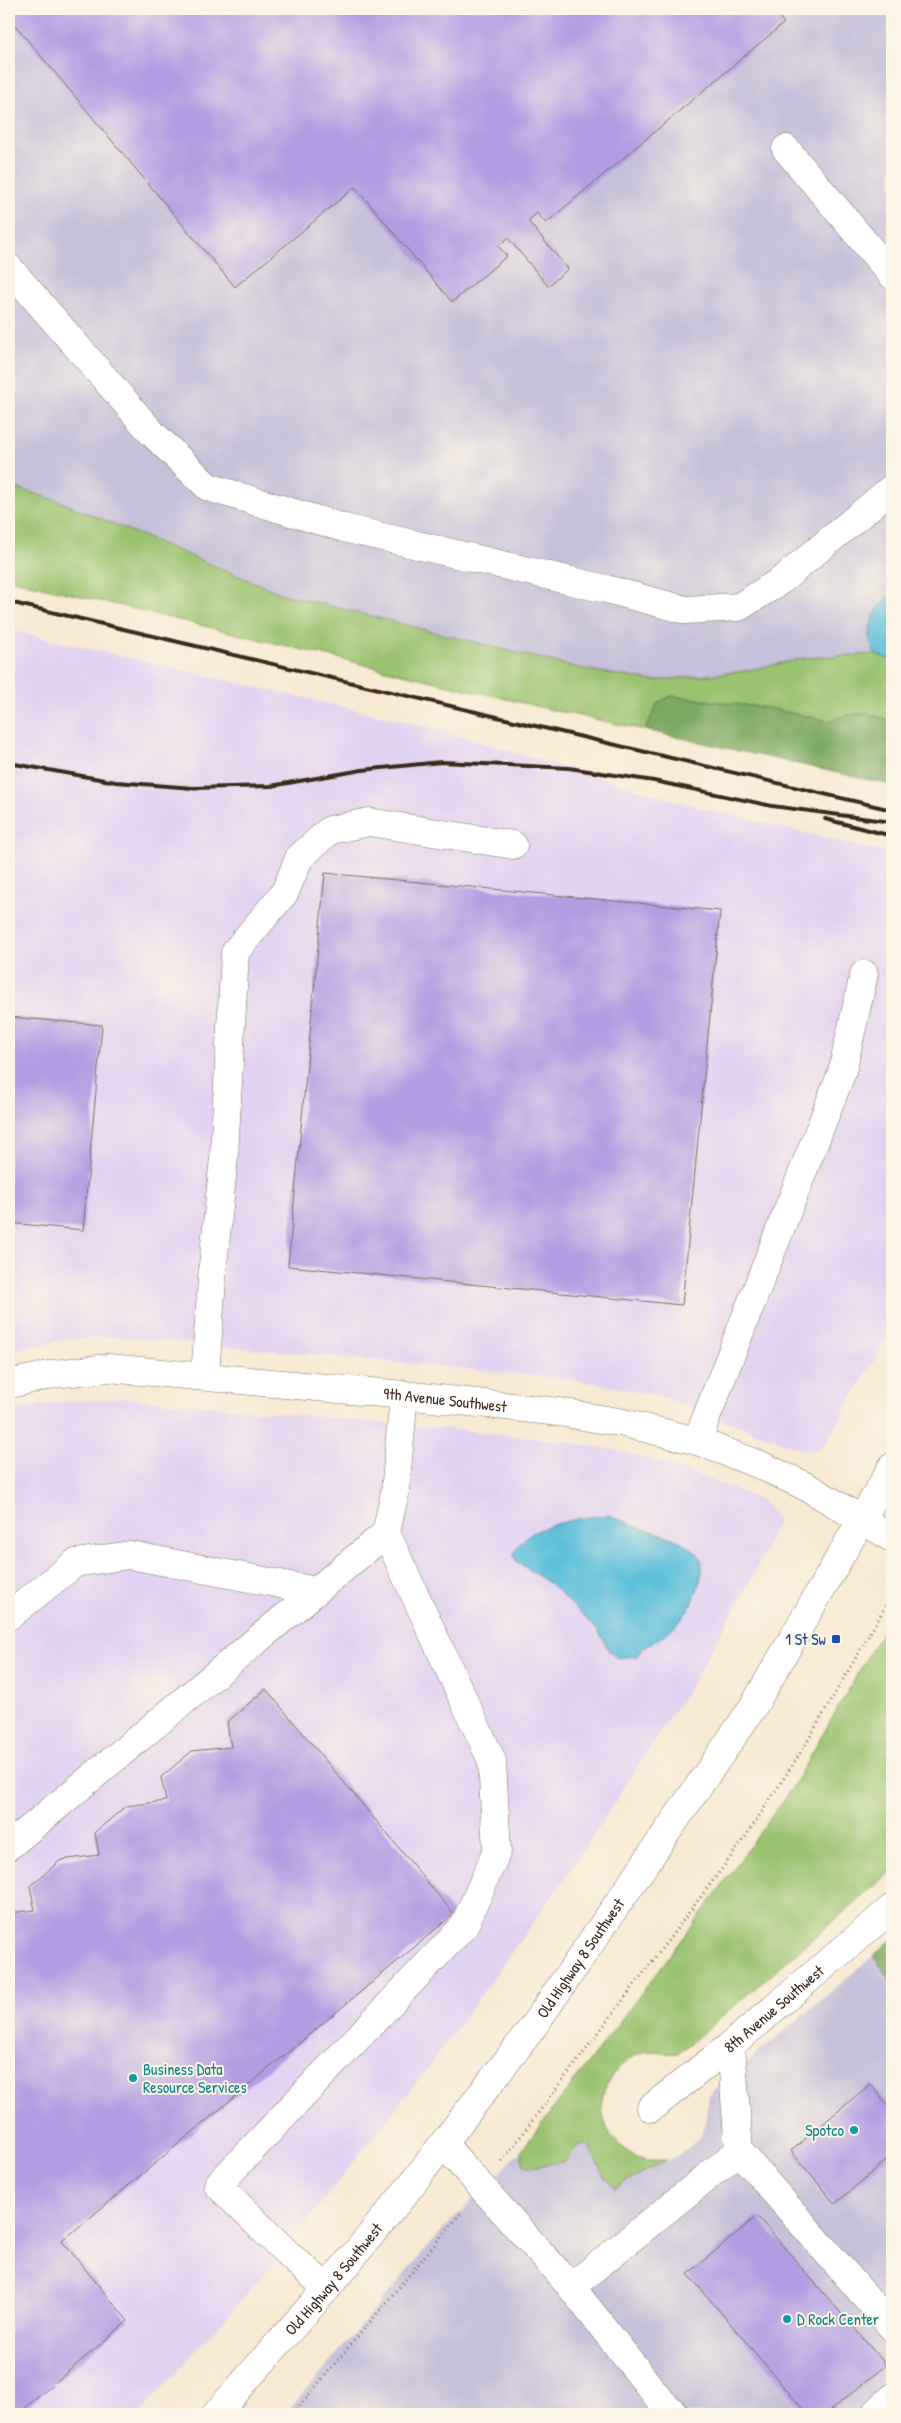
<svg xmlns="http://www.w3.org/2000/svg" width="901" height="2423" font-family="'Patrick Hand',sans-serif">
<style>
.built{fill:#e3d3f2}
.industrial{fill:#c6c0da}
.green{fill:#9ac36f;stroke:#6a7646}
.forest{fill:#7ba962;stroke:#5b6a40}
.water{fill:#5dbfdb;stroke:#4c747c}
.building{fill:#b29ce3}
.lines{fill:none;stroke-linecap:round;stroke-linejoin:round}
.minor-casing{stroke:#7d6d5d;stroke-width:29}
.path{stroke:#7d6d5d;stroke-width:3;stroke-dasharray:1 4;stroke-linecap:butt}
.minor{stroke:#fff;stroke-width:28}
.rail{stroke:#3b2a1e;stroke-width:4}
.transit-dot{fill:#1a4fb4;stroke:#fcf5e5;stroke-width:2}
.culture-dot{fill:#0f9aa8;stroke:#fcf5e5;stroke-width:2}
.labels{text-anchor:middle;stroke-width:4;stroke-linejoin:round;paint-order:stroke}
.street-label{font-size:16px;fill:#3b2a1e;stroke:#fcf5e5}
.transit-label{font-size:16px;fill:#164399;stroke:#fcf5e5;text-anchor:end}
.culture-label{font-size:16px;fill:#0d838f;stroke:#fcf5e5;text-anchor:start}
</style>
<rect width="100%" height="100%" fill="#fcf5e5"/>
<filter id="ink" filterUnits="userSpaceOnUse"><feTurbulence type="fractalNoise" baseFrequency=".02" numOctaves="2"/><feDisplacementMap in="SourceGraphic" scale="10" xChannelSelector="R" yChannelSelector="G"/><feConvolveMatrix kernelMatrix="1 2 1 2 8 2 1 2 1" color-interpolation-filters="sRGB"/></filter>
<filter id="wash" filterUnits="userSpaceOnUse"><feTurbulence type="fractalNoise" baseFrequency=".0096" numOctaves="4" result="noise"/><feDisplacementMap in="SourceGraphic" scale="20" xChannelSelector="R" yChannelSelector="G"/><feGaussianBlur stdDeviation="1.12" result="paint"/><feColorMatrix in="noise" values="0 0 0 0 0 0 0 0 0 0 0 0 0 0 0 0 0 1.4 0 .05"/><feComposite in="paint" operator="in"/></filter>
<g filter="url(#wash)">
<rect width="100%" height="100%" fill="#f8e9d2"/>
<g class="built">
<polygon points="9,630 422,725 701,808 892,854 892,1330 823,1447 816,1451 800,1449 660,1396 573,1379 112,1336 65,1340 9,1351"/>
<polygon points="124,1398 458,1430 562,1441 615,1450 676,1467 762,1500 778,1521 754,1574 694,1680 562,1883 428,2068 269,2269 139,2414 9,2414 9,1412 52,1403"/>
</g>
<g class="industrial">
<polygon points="9,9 892,9 892,594 887,599 870,644 875,654 805,658 745,671 653,681 578,668 282,594 56,500 9,486"/>
<polygon points="873,1956 892,1981 892,2414 286,2414 442,2230 521,2151 524,2165 573,2154 579,2145 588,2144 615,2188 679,2155 699,2139 704,2129 709,2096 712,2092"/>
</g>
<g class="green">
<polygon points="9,486 56,500 282,594 578,668 653,681 745,671 805,658 875,654 892,660 892,721 867,713 847,715 829,721 769,708 671,696 658,703 645,730 552,710 9,579"/>
<path d="M892 1614V1871L679 2053C668 2053 654 2050 644 2052 635 2054 628 2060 621 2066 589 2094 600 2140 637 2157 646 2161 657 2160 667 2160L614 2188 604 2176 588 2144 579 2145 565 2161 533 2167 524 2165 521 2151 694 1924 792 1788Z"/>
</g>
<g class="forest">
<polygon points="671,696 769,708 829,721 847,715 867,713 892,721 892,785 645,730 658,703"/>
<polygon points="892,1939 892,1981 873,1956"/>
</g>
<g class="water">
<path d="M892 594V660L875 654C864 631 873 610 892 594Z"/>
<path d="M609 1515C620 1519 630 1525 641 1528 661 1534 681 1538 697 1553 712 1565 690 1611 679 1622 668 1633 654 1642 641 1650L637 1656 617 1658 610 1652 599 1632 551 1584 516 1561 514 1554C517 1549 520 1542 525 1538 542 1524 588 1516 609 1515Z"/>
</g>
<g id="blocks">
<g class="building">
<polygon points="9,9 772,9 784,23 546,223 537,213 528,221 568,269 548,286 508,238 498,246 507,256 452,302 355,187 235,287 9,18"/>
<polygon points="325,873 720,911 682,1305 288,1266"/>
<polygon points="9,1017 102,1025 83,1230 9,1223"/>
<polygon points="266,1689 454,1914 62,2241 128,2321 18,2414 9,2414 9,1913 35,1910 30,1886 61,1860 99,1855 95,1832 126,1806 166,1801 161,1777 192,1751 231,1747 227,1722"/>
<polygon points="870,2084 892,2110 892,2155 835,2204 791,2151"/>
<polygon points="757,2216 886,2365 826,2414 807,2414 688,2274"/>
</g>
</g>
</g>
<g filter="url(#ink)">
<use href="#blocks" fill-opacity="0" stroke="#7d6d5d" stroke-width="1"/>
<g class="lines">
<g class="minor-casing">
<g id="minor">
<polyline points="786,149 892,275"/>
<polyline points="9,268 152,433 208,487 344,528 606,589 686,610 739,607 782,580 892,488"/>
<polyline points="205,1376 213,1265 224,1157 235,952 285,892 299,858 330,830 369,822 513,845"/>
<path id="s1" d="M9 1384 54 1374 108 1368 404 1395 559 1412 624 1423 697 1441 760 1465 809 1488 892 1538"/>
<polyline points="697,1441 842,1072 864,974"/>
<polyline points="9,1616 75,1563 130,1555 316,1591"/>
<polyline points="9,1846 386,1533 395,1492 404,1395"/>
<polyline points="731,2045 739,2151 892,2327"/>
<path id="s2" d="M651 2108 731 2045 892 1908"/>
<polyline points="444,2145 571,2287 661,2401 675,2414"/>
<polyline points="571,2287 739,2151"/>
<polyline points="327,2288 290,2256 218,2185 464,1926 497,1851 492,1761 386,1533"/>
<path id="s3" d="M216 2414 327 2288 405 2193 530 2031 753 1707 892 1467"/>
<polyline points="875,2414 892,2398"/>
</g>
</g>
<g class="path">
<polyline points="502,2161 742,1842 803,1749 892,1595"/>
<polyline points="293,2414 461,2213"/>
</g>
<use href="#minor" class="minor"/>
<g class="rail">
<polyline points="9,602 892,810"/>
<polyline points="9,763 116,782 193,788 271,786 362,770 441,762 569,768 654,781 772,806 892,822"/>
<polyline points="825,819 892,836"/>
</g>
</g>
</g>
<rect class="transit-dot" x="831" y="1634" width="10" height="10" rx="2.5"/>
<g class="culture-dot">
<circle cx="133" cy="2078" r="5"/>
<circle cx="854" cy="2130" r="5"/>
<circle cx="787" cy="2319" r="5"/>
</g>
<g class="labels">
<g class="street-label">
<text dy="6" stroke="none"><textPath href="#s1" startOffset="439">9th Avenue Southwest</textPath></text>
<text dy="6" stroke="none"><textPath href="#s3" startOffset="584">Old Highway 8 Southwest</textPath></text>
<text dy="6" stroke="none"><textPath href="#s2" startOffset="158">8th Avenue Southwest</textPath></text>
<text dy="6" stroke="none"><textPath href="#s3" startOffset="179">Old Highway 8 Southwest</textPath></text>
</g>
<g class="transit-label">
<text x="826" y="1645">1 St Sw</text>
</g>
<g class="culture-label">
<text x="143" y="2075">Business Data<tspan x="143" dy="18">Resource Services</tspan></text>
<text x="844" y="2136" text-anchor="end">Spotco</text>
<text x="797" y="2325">D Rock Center</text>
</g>
</g>
<rect width="901" height="2423" fill="none" stroke="#fcf5e5" stroke-width="30"/>
</svg>
